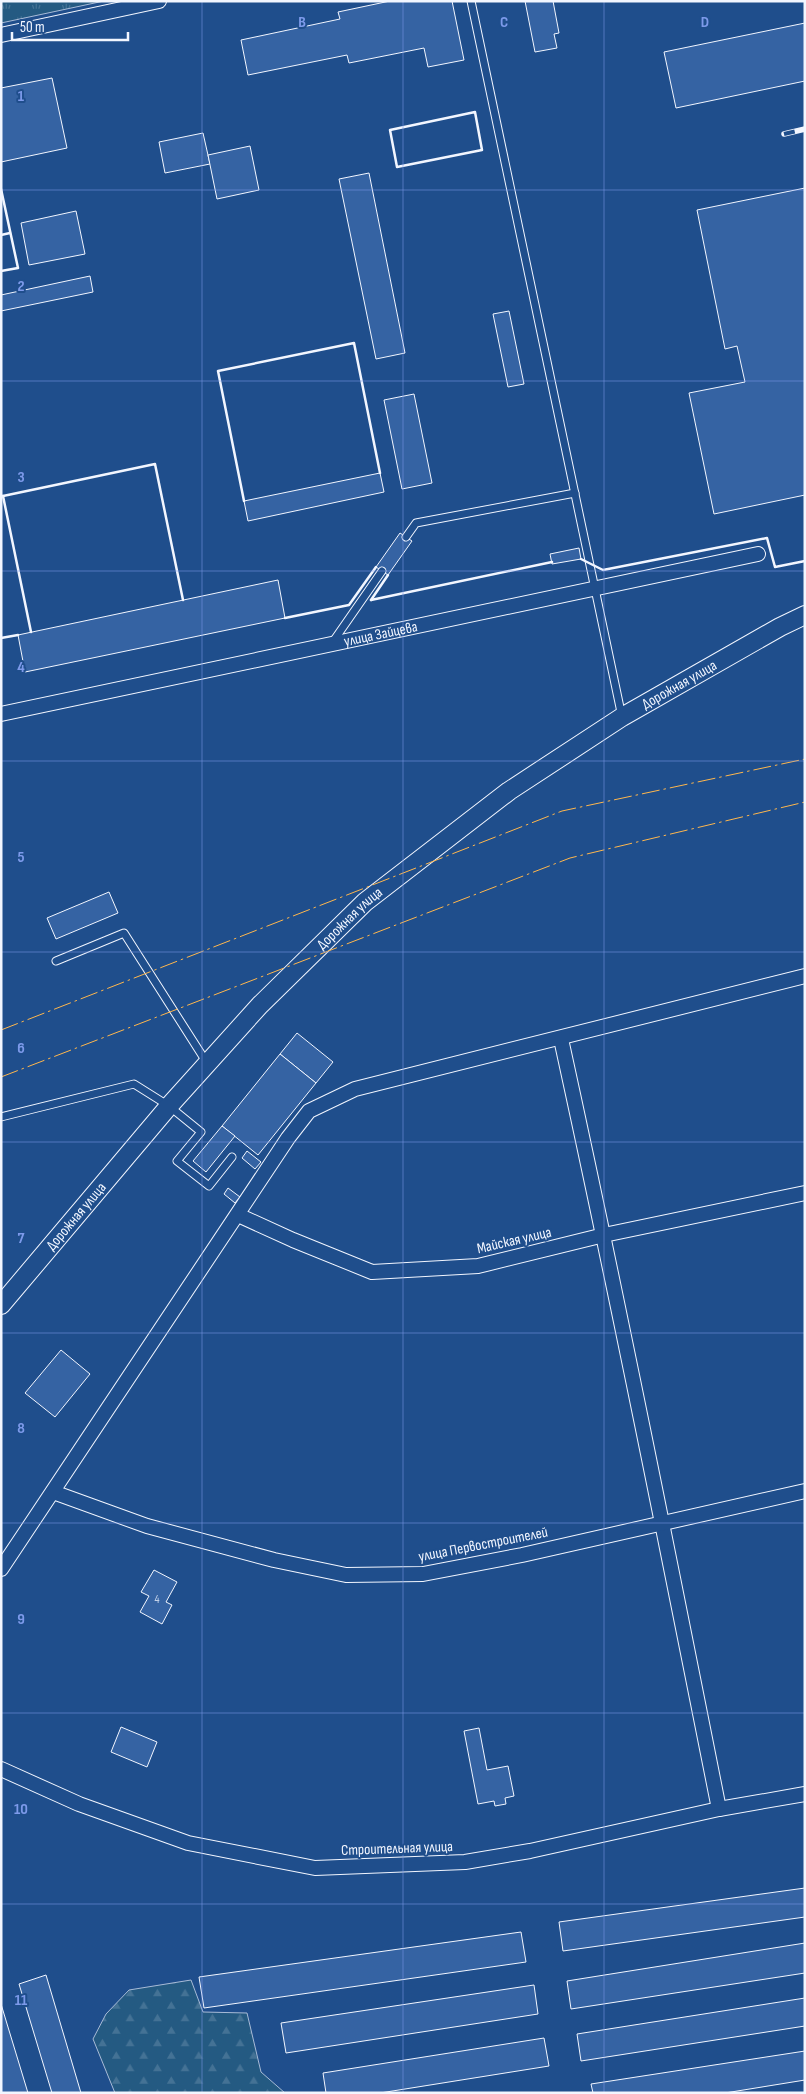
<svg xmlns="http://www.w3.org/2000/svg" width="806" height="2094" font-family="'Sofia Sans Condensed',sans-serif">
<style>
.grass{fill:url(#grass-tufts);stroke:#a8bbd7}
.forest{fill:url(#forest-firs);stroke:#a8bbd7}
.building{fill:#3563a3;stroke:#f2f6ff}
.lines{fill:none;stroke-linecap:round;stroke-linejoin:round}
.service-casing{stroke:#f2f6ff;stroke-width:9}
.minor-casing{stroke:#f2f6ff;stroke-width:16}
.tertiary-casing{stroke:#f2f6ff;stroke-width:20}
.service{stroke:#1f4e8c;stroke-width:7}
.minor{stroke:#1f4e8c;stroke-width:14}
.tertiary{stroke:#1f4e8c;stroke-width:18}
.rail-casing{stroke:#f2f6ff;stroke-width:5.5}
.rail{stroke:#1f4e8c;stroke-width:4;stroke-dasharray:11;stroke-linecap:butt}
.wall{stroke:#f2f6ff;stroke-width:2.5}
.power{stroke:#ffb74d;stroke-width:1;stroke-dasharray:18 4 2.5 4;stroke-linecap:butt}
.grid{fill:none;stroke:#7d9aea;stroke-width:1;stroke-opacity:0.55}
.labels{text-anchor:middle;stroke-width:4;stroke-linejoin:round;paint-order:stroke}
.number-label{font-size:12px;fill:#c3d1e8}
.street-label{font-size:15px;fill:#f2f6ff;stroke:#1f4e8c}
.grid-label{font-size:16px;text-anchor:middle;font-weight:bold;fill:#7d9aea;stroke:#1f4e8c;stroke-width:4;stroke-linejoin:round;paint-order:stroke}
</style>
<defs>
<pattern id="grass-tufts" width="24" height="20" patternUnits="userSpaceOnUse" patternTransform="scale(1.25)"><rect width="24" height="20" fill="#245a82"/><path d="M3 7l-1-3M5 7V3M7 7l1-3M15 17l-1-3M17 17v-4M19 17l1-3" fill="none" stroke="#447295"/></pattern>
<pattern id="forest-firs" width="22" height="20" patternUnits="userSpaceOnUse" patternTransform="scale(1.25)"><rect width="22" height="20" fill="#245a82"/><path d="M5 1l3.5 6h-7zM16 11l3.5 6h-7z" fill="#447295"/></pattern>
</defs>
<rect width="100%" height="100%" fill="#1f4e8c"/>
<polygon class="grass" points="1,1 104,1 1,23"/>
<polygon class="forest" points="191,1980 203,2012 247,2013 261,2072 285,2093 115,2093 93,2039 106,2014 129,1990"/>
<g class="building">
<polygon points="390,1 452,1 464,60 428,67 424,48 349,63 347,55 248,75 241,40 340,19 338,12"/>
<polygon points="525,1 553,1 559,33 554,34 557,48 535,52"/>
<polygon points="805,23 805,81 676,108 664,52"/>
<polygon points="52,78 67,148 1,162 1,88"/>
<polygon points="203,133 210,164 165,173 159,142"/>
<polygon points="250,146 259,190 217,199 208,155"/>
<polygon points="369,173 405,353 376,359 339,179"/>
<polygon points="805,188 805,495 714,514 689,393 745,382 737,346 725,349 697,210"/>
<polygon points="76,211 85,254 29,265 21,223"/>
<polygon points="90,276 93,292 1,311 1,295"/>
<polygon points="509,311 524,384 508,387 493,314"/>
<polygon points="414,394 432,483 402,489 384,400"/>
<polygon points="380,473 384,492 248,521 244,501"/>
<polygon points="400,533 412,541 388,575 376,567"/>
<polygon points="579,548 581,559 552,564 550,554"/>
<polygon points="278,580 285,618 25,672 18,635"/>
<polygon points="109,892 118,913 56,939 47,918"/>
<polygon points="297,1033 333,1062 316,1083 280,1054"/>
<polygon points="280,1054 316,1083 258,1155 222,1126"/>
<polygon points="222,1126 235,1136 206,1172 193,1161"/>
<polygon points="247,1151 261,1162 255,1169 242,1158"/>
<polygon points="228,1188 240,1197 235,1203 224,1194"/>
<polygon points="61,1350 90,1374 55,1417 25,1393"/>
<polygon points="154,1570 177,1582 166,1602 172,1605 162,1624 140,1612 149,1596 141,1592"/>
<polygon points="121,1727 157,1742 147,1767 111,1752"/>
<polygon points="479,1728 487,1770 508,1766 514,1796 505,1798 506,1804 495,1806 494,1801 478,1804 464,1731"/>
<polygon points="805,1888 805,1917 563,1951 559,1922"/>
<polygon points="521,1932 526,1962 204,2008 199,1977"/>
<polygon points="805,1943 805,1973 571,2009 567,1981"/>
<polygon points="46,1975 81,2093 52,2093 19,1984"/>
<polygon points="534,1985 538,2014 286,2053 281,2023"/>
<polygon points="805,1998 805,2026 581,2061 577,2034"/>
<polygon points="1,2004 28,2093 1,2093"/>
<polygon points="544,2038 549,2066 380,2093 326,2093 323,2073"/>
<polygon points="805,2051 805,2080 725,2093 593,2093 591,2084"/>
</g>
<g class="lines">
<g class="service-casing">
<g id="service">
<polyline points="471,1 622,717"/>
<polyline points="406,537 416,523 575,493"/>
<polyline points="332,643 382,571"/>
<polyline points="56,961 124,933 207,1063"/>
<polyline points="1,1117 134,1084 169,1106 201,1132 177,1161 209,1186 232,1157"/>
</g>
</g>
<g class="minor-casing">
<g id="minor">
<polyline points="1,35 159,1"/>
<path id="s1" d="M1 714 758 554"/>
<path d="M561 1039C617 1295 668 1552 719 1809"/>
<polyline points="238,1215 293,1240 372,1272 478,1266 604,1235 805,1193"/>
<polyline points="53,1492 147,1526 274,1560 346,1575 423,1574 522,1555 805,1491"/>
<polyline points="1,1569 288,1138 309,1111 355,1089 805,976"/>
<polyline points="1,1769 79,1804 188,1843 315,1868 465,1862 530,1851 719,1809 805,1794"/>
</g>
</g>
<g class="tertiary-casing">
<g id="tertiary">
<path id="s2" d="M1 1305 169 1106 260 1005 365 902 509 791 622 717 780 627 805 615"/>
</g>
</g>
<use href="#service" class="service"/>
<use href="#minor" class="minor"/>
<use href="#tertiary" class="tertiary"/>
<g class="rail-casing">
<polyline id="rail" points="784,134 805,129"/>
</g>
<use href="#rail" class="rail"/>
<g class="wall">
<polygon points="475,112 482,150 397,167 390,130"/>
<polyline points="1,189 18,268 1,271"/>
<polyline points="1,235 10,233"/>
<polyline points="1,496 3,496 31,632"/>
<polyline points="3,496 155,464 183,600"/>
<polyline points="244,501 218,371 354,343 380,473"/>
<polyline points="581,559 603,570 767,538 775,567 805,561"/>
<polyline points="371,600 552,562"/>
<polyline points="371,600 388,575"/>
<polyline points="285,618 349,605 376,567"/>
<polyline points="1,638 18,635"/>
</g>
<g class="power">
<polyline points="1,1030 562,811 805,759"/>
<polyline points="1,1077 570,858 805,802"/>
</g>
</g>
<path class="grid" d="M202 1V2093M403 1V2093M604 1V2093M1 190H805M1 381H805M1 571H805M1 761H805M1 952H805M1 1142H805M1 1333H805M1 1523H805M1 1713H805M1 1904H805"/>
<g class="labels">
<g class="number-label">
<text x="157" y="1603">4</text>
</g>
<g class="street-label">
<text dy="5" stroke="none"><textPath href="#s1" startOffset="388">улица Зайцева</textPath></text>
<text dy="5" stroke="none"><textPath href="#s2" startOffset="926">Дорожная улица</textPath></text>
<text dy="5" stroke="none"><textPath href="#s2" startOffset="521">Дорожная улица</textPath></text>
<text dy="5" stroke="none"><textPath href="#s2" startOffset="116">Дорожная улица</textPath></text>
<text transform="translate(514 1240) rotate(-13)" y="5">Майская улица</text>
<text transform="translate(483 1544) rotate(-11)" y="5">улица Первостроителей</text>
<text transform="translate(397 1848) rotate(-2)" y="5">Строительная улица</text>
</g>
</g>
<g class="grid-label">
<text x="302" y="27">B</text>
<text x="504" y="27">C</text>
<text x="705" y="27">D</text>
<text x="21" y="101">1</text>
<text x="21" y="291">2</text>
<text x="21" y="482">3</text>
<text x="21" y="672">4</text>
<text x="21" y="862">5</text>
<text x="21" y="1053">6</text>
<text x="21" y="1243">7</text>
<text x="21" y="1433">8</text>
<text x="21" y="1624">9</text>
<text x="21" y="1814">10</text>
<text x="21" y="2005">11</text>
</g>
<rect width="806" height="2094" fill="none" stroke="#f2f6ff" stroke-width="5"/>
<path d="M12 32v8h116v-8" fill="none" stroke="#f2f6ff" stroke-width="2.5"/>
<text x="20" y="32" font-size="15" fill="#f2f6ff" stroke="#1f4e8c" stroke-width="4" paint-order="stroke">50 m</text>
</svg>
